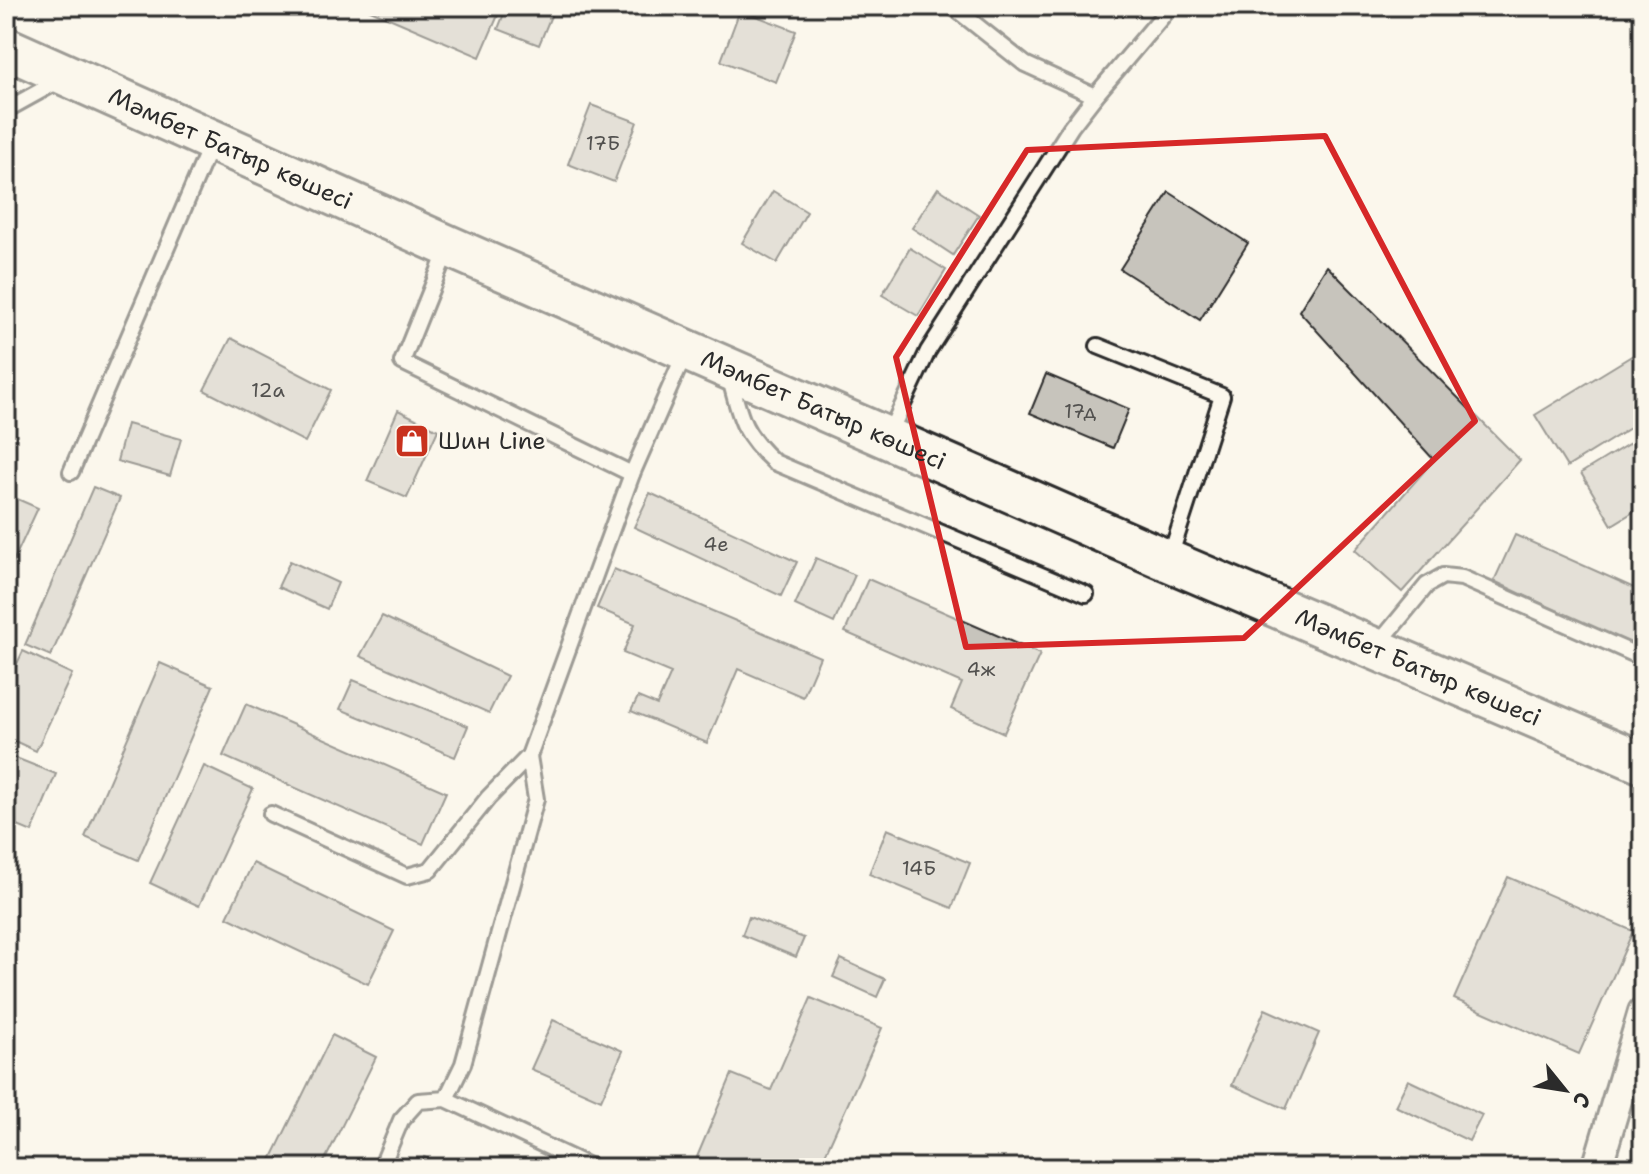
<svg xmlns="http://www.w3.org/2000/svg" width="1649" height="1174" font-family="'Shantell Sans',sans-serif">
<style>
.building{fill:#c7c4bc;stroke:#2b2b2b;stroke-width:2}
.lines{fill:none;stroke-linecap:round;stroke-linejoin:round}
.lane-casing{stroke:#2b2b2b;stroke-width:20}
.street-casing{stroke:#2b2b2b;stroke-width:34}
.secondary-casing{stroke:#2b2b2b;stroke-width:46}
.lane{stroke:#fbf7ec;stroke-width:14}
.street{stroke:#fbf7ec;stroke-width:28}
.secondary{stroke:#fbf7ec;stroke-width:40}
.marked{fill:none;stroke:#d62828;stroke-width:6;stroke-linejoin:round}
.labels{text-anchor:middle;stroke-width:6;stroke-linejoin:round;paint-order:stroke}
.number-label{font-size:20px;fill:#52514f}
.street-label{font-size:24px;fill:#2b2b2b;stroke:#fbf7ec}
.poi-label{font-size:24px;fill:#2b2b2b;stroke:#fbf7ec;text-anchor:start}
</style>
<rect width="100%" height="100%" fill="#fbf7ec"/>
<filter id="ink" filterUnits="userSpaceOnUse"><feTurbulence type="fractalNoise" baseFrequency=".0125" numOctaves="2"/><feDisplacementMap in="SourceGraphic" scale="16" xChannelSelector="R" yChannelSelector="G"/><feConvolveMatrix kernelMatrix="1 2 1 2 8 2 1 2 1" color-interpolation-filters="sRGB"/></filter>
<g filter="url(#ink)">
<g class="building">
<polygon points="361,6 502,6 480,57"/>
<polygon points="507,6 555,6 539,45 498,29"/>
<polygon points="740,10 796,31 776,82 721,61"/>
<polygon points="591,105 637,122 614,182 568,164"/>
<polygon points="938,188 979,215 953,255 912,228"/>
<polygon points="773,191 807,212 777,263 742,243"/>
<polygon points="1169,192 1248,243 1200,320 1120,269"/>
<polygon points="910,248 946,270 918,316 882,295"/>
<polygon points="1327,266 1520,460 1402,592 1355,550 1434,460 1299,311"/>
<polygon points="231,338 331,390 305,442 204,390"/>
<polygon points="1643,349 1643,420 1567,467 1535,415"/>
<polygon points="1046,374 1129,409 1113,448 1030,413"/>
<polygon points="398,410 438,430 407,498 367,481"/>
<polygon points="127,424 181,439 170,476 117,461"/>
<polygon points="1643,435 1643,506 1612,525 1581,473"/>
<polygon points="93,487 120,498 51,656 25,645"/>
<polygon points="650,493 797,562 781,596 634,527"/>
<polygon points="6,494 38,508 6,577"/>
<polygon points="1515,535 1643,592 1643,651 1494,581"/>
<polygon points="816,558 855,575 834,623 795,605"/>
<polygon points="290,561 338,583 327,609 278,587"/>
<polygon points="614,569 820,657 803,697 738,669 707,743 631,711 638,697 657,705 671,673 623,653 635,624 597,608"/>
<polygon points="868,579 1040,654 1004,733 951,709 962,683 845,632"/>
<polygon points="382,616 507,676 489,713 360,656"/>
<polygon points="23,651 72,674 36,751 6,737 6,687"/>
<polygon points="160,663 213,686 138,860 85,837"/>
<polygon points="353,680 468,726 455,757 340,709"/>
<polygon points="246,704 446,792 423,844 223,756"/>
<polygon points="6,754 56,774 32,832 6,821"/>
<polygon points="204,766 253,789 199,906 150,883"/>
<polygon points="887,829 970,863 952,908 869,874"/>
<polygon points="253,863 394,931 368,984 227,917"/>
<polygon points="1508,877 1633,931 1579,1054 1454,999"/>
<polygon points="749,917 804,938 796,957 742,935"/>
<polygon points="841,959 885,979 877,997 833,977"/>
<polygon points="811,998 882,1028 819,1168 726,1168 697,1157 732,1074 771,1090"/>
<polygon points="1265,1009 1319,1033 1286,1109 1232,1085"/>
<polygon points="553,1020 623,1051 601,1100 531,1069"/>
<polygon points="332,1035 376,1057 321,1168 267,1168"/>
<polygon points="1408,1080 1482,1115 1469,1141 1395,1106"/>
<polygon points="424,1157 449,1168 420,1168"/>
</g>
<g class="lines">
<g class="lane-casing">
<g id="lane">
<polyline points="952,6 1025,64 1095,96 1171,6"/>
<polyline points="6,110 62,79"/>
<polyline points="447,250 402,362 632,474"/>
<polyline points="1098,346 1222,396 1170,557"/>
<path d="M729 375C740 416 741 432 774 462L1086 594"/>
<polyline points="888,436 928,351 1071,127 1095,96"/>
<polyline points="71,472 211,144"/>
<polyline points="1376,647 1427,585 1443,576 1462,578 1643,658"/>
<polyline points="271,814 407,876 430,870 488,798 529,756"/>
<polyline points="446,1099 593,1168"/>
<polyline points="381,1168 401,1120 418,1101 446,1099 463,1064 536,799 529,756 632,474 685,353"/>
</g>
</g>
<g class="street-casing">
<polyline id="street" points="1597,1168 1643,1012"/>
</g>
<g class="secondary-casing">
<g id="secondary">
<path id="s1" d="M6 48 448 246 1169 561 1643 763"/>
</g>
</g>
<use href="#lane" class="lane"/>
<use href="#street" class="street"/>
<use href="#secondary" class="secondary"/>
</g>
</g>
<path d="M0 0H1649V1174H0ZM1325 136 1475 421 1244 638 966 647 896 357 1027 150Z" fill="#fbf7ec" fill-opacity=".55" fill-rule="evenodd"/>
<path class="marked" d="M1325 136 1475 421 1244 638 966 647 896 357 1027 150Z"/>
<defs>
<g id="shop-square" transform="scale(1.8)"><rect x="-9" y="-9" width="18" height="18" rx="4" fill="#c8321e" stroke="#fbf7ec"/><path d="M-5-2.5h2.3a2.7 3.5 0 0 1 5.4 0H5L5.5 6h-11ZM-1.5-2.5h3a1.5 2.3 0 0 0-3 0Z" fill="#fff"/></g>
</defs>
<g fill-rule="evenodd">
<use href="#shop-square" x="412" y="441"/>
</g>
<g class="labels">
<g class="number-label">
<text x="603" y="150">17Б</text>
<text x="268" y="397">12а</text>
<text x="1080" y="418">17д</text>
<text x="716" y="551">4е</text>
<text x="981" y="676">4ж</text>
<text x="919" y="875">14Б</text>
</g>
<g class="street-label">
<text dy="8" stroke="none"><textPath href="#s1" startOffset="246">Мәмбет Батыр көшесі</textPath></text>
<text dy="8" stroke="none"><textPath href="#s1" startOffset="894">Мәмбет Батыр көшесі</textPath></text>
<text dy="8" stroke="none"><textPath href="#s1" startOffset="1542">Мәмбет Батыр көшесі</textPath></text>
</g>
<g class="poi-label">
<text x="438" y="449">Шин Line</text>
</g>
</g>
<rect width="1649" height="1174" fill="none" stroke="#fbf7ec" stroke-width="32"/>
<rect x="16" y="16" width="1617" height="1142" fill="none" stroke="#2b2b2b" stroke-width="3" filter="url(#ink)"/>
<g transform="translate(1565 1090) rotate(120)" stroke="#fbf7ec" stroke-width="6" paint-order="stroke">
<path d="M0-6L14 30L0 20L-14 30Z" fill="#2b2b2b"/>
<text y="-12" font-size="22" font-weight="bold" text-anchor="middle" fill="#2b2b2b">С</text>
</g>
</svg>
